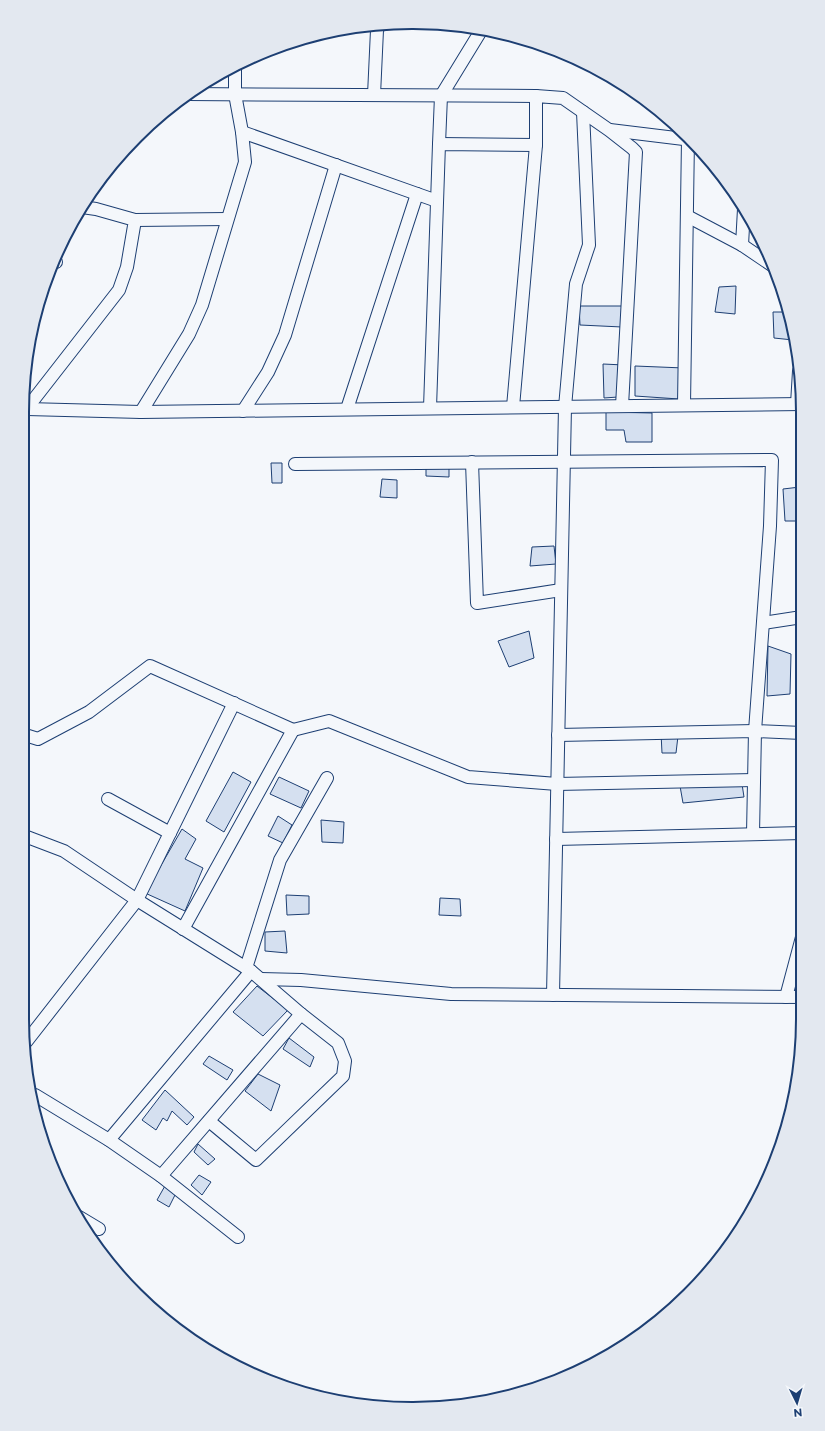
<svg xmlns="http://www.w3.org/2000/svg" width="825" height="1431" font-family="Montserrat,sans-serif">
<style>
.building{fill:#d5e0f0;stroke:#1d3f73}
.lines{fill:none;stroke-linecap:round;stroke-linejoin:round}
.street-casing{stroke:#1d3f73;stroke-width:14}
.street{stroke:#f4f7fb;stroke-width:12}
.rim{fill:none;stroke:#1d3f73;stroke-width:2}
</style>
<rect width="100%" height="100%" fill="#f4f7fb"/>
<g class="building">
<polygon points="736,286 735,314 715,312 719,287"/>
<polygon points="579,306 622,306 622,327 580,325"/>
<polygon points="773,312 787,312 793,340 774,338"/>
<polygon points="603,364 624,365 618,397 604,398"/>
<polygon points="635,366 684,368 679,399 635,396"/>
<polygon points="606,412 652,413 652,442 626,442 624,430 606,430"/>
<polygon points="797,447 802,448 802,521 785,521 783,489 800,487"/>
<polygon points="426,462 449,462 449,477 426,476"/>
<polygon points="271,463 282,463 282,483 272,483"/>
<polygon points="382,479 397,480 397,498 380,497"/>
<polygon points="554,546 556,564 530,566 532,547"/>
<polygon points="529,631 534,658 509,667 498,641"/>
<polygon points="768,646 791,654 790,694 767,696"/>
<polygon points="661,733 678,736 676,753 662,753"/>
<polygon points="233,772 251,782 224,832 206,821"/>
<polygon points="279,777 309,791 301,808 270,794"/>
<polygon points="742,784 744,797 683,803 680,786"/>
<polygon points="278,816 292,825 283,843 268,836"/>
<polygon points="321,820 344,822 343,843 322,842"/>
<polygon points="182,829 196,839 185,859 203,868 185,911 145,893"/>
<polygon points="286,895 309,896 309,914 287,915"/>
<polygon points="440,898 460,899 461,916 439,915"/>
<polygon points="285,931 287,953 265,951 265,932"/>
<polygon points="257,986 288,1010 263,1036 233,1012"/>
<polygon points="289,1038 314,1057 310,1067 283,1049"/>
<polygon points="209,1056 233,1070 227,1080 203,1064"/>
<polygon points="258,1074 280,1085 271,1111 245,1091"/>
<polygon points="165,1090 194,1117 187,1125 172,1111 167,1121 163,1118 156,1130 142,1120"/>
<polygon points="198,1144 215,1159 208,1165 194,1152"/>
<polygon points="199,1175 211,1182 202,1195 191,1185"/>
<polygon points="166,1184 176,1193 169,1207 157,1200"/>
</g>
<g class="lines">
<g class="street-casing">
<g id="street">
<polyline points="188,94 536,96"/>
<polyline points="374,95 377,30 380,25"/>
<polyline points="610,130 692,140"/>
<polyline points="242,132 437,201"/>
<polyline points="439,144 441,96 482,29"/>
<polyline points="687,216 742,245 773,266"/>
<polyline points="135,220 227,219"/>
<polyline points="742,245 744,209"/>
<polyline points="55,262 56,262"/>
<polyline points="797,404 799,371"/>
<polyline points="684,405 688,139"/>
<polyline points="513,407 536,145 536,96 563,98 609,130 632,148 636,152 622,406"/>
<polyline points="430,408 439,144 536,145"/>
<polyline points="27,409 141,412 802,404"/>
<polyline points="347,409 417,194"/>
<polyline points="243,411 268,372 285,335 336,165"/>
<polyline points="24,412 119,290 127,267 135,220 96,209 82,207"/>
<polyline points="141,412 189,334 202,305 245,162 242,132 235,94 235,66"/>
<polyline points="472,462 477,603 561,590"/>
<polyline points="295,464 772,460 770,526 755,731 753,834"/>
<polyline points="763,623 802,617"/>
<polyline points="293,730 329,721 468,777 557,784 754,780"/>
<polyline points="22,734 38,739 89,712 150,666 293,730 183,929"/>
<polyline points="558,735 755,731 802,733"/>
<polyline points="108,799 170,833"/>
<polyline points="22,835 64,851 137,900 251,971 301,1014 338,1043 345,1061 343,1076 256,1160 209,1121"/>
<polyline points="556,839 802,833"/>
<polyline points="246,968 280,860 327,778"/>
<polyline points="261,979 301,980 451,994 802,997"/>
<polyline points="553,995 565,407 576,284 589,245 583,112"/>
<polyline points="786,997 802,937"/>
<polyline points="26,1042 137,900 234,703"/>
<polyline points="35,1095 109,1140 161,1176 238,1237"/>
<polyline points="109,1140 251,971"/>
<polyline points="161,1176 301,1014"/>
<polyline points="79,1217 99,1229"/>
</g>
</g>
<use href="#street" class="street"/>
</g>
<path d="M0 0H825V1431H0ZM412 29H413A383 383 0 0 1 796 412V1019A383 383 0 0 1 413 1402H412A383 383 0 0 1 29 1019V412A383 383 0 0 1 412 29Z" fill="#e3e8f0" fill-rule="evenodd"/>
<path class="rim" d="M412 29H413A383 383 0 0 1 796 412V1019A383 383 0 0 1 413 1402H412A383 383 0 0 1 29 1019V412A383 383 0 0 1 412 29Z"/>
<g transform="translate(797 1403) rotate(175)" stroke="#f4f7fb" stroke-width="3" paint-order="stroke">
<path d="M0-3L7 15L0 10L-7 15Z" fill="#1d3f73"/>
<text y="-6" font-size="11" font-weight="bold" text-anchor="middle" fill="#1d3f73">N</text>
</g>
</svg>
